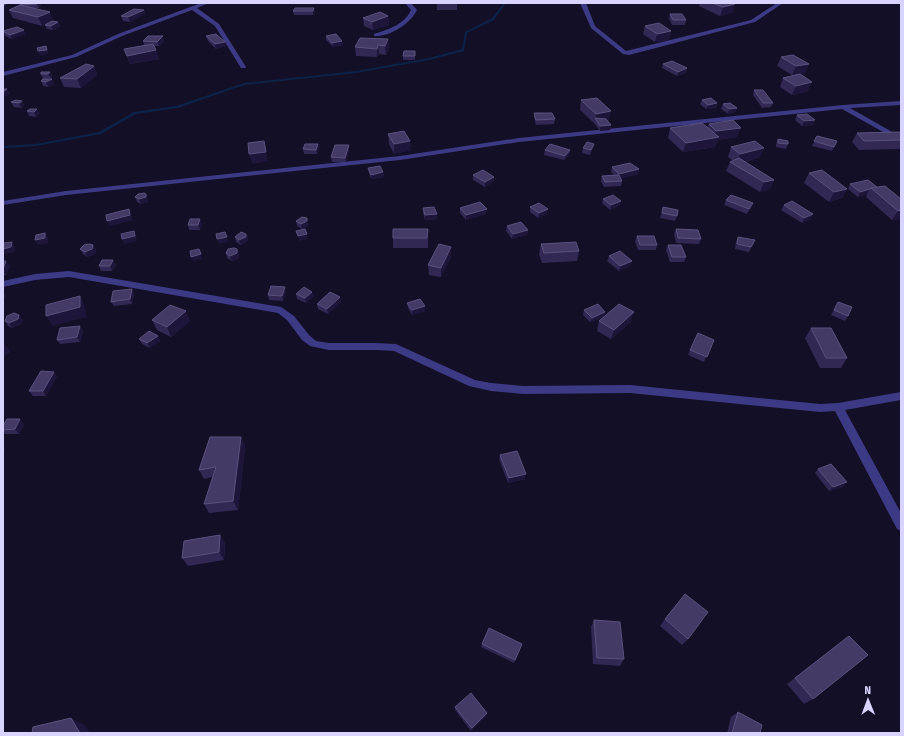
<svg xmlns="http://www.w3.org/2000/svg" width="904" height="736" font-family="'Fira Sans Condensed',sans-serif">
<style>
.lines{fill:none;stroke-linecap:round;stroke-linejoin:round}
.stream{fill:#0c2248;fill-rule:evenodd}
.street{fill:#3d3a85;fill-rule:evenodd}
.wall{fill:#312854}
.shaded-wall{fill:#1d163a}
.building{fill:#433a66;stroke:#5a527e}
</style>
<rect width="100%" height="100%" fill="#130f26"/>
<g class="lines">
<polygon class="stream" points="504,3 506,3 494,20 467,33 464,51 429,60 356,73 244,85 178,108 136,114 101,134 36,146 3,148 3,146 36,144 99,132 134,112 176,106 244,83 356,71 429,58 462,49 465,32 492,18"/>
<g class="street">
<polygon points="3,3 8,3 3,7"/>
<polygon points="201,3 209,3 197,8 219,24 246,67 245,68 241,68 215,26 192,10 122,36 76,57 3,76 3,72 72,55 118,34"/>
<path d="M405 3H411L417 10C410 24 390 37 374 36V34C389 29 404 25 411 10Z"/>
<polygon points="580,3 586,3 595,26 626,51 751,20 777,3 783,3 755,22 629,55 623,54 591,28"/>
<polygon points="901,101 901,105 850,108 901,137 901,142 842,109 519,142 400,160 66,195 3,205 3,201 66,191 400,156 519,138 843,105"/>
<polygon points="69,271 281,307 294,316 309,335 316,341 329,343 376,343 396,344 475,380 491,383 523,386 630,385 820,404 838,403 901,392 901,400 845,410 901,513 901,531 897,529 835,411 820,412 630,393 523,394 491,391 469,386 394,351 376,350 329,350 310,346 302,340 287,320 278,313 69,277 35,280 3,287 3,281 35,274"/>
</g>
</g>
<g class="wall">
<polygon points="21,3 40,3 41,5 39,8 33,8 53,21 52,21 58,22 60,26 53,30 47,29 45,25 47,23 42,26 13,18 9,10 20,5"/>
<rect x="437" y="3" width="20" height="7"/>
<polygon points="700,3 734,3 733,12 720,16 699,6"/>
<polygon points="295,8 315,12 313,15 294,15 293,11"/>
<polygon points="144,10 145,14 130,22 123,21 121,16"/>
<polygon points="670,14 686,20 685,25 672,25 669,18"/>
<polygon points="388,16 389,25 373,30 364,26 363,18"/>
<polygon points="645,26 671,31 669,40 655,42 643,34"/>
<polygon points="3,31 26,34 12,39 5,36"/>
<polygon points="206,36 226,46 216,49 208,41"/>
<polygon points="326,36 342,41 343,45 333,47 326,40"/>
<polygon points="388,39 389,48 386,55 379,54 377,57 356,56 355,47"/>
<polygon points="143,41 164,41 159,46 153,46 159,59 130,64 124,49 147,45 144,45"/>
<rect x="403" y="56" width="12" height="4"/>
<polygon points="781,57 809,64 805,73 792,75 777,66"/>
<polygon points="663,64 687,68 686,73 677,76 662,68"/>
<polygon points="94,66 97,75 81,88 64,87 60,78"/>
<polygon points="50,72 52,76 51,78 43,79 41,74"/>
<polygon points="783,78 808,91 792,95 780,87"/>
<polygon points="52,79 54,84 48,87 43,86 41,81"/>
<polygon points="754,90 773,103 771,107 762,108 753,95"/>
<polygon points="581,100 609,120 607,121 611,125 610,130 600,131 594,123 580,110"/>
<polygon points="702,100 717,103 716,108 706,109 700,104"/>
<polygon points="22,101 24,105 21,108 14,107 11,102"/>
<polygon points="723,104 737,108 735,112 728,114 721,109"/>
<polygon points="27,111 40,113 36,117 29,116"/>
<polygon points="534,113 555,119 554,124 536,125 534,118"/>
<polygon points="797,115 815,120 813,125 802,126 795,120"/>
<polygon points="709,124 737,137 718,140 715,147 683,152 668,138 670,128 707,127"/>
<polygon points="901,132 901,149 859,150 852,142 857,133"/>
<polygon points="388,134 411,150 394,154 389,144"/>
<polygon points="817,136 837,141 832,151 812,146"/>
<polygon points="778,139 788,144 786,149 776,147 776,144"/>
<polygon points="318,144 319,149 317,154 304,154 303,149"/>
<polygon points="349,145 349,150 346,162 332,162 331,157"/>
<polygon points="731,147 760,157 745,162 774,180 770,189 760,192 726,171 730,162 733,161 728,157"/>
<polygon points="583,148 593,148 590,155 582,153"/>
<polygon points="545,150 570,150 569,155 564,160 544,155"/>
<polygon points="612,167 639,169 638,174 621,178 622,181 621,186 604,187 601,181 602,176 614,175 611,172"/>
<polygon points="368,168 383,172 384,177 371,179 369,173"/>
<polygon points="809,173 847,189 842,198 829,202 804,183"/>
<polygon points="473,175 494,181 485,187 473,180"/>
<polygon points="850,184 877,187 901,199 901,219 892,220 866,197 867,194 858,197 848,189"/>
<polygon points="135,197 148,199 148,202 141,204 137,202"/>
<polygon points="603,199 620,205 610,210 602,203"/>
<polygon points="726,200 751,208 747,214 724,205"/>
<polygon points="784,205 811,219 802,223 781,210"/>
<polygon points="530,207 547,214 538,218 530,212"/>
<polygon points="663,207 677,216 675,221 660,218"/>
<polygon points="423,208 437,214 437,219 425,220 423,213"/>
<polygon points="460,208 486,214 466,220 460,213"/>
<polygon points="296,221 308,223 308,226 302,229 297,226"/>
<polygon points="202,224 200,230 189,230 188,225"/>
<polygon points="507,226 528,230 527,235 512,239 506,231"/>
<polygon points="428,229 428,248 393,248 393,238"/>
<polygon points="676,229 701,239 699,244 676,243 674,234"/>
<polygon points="246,234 248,239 247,242 241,245 236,242 235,237"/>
<polygon points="637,236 657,245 656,250 638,250 635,241"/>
<polygon points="738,237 755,240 749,252 735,249 736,242"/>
<polygon points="541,244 579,251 577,261 542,263 539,254"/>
<polygon points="93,245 96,250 95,254 87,257 83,254 80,249"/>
<polygon points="668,245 686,257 684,262 670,262 666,250"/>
<polygon points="451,247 451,257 441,277 429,275 428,265"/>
<polygon points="237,249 239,254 239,258 232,261 227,258 226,253"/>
<polygon points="609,256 630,266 619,271 607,261"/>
<polygon points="113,260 116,265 112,271 101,271 99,266"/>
<polygon points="3,261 10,266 6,275 3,275"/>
<polygon points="132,289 134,294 132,304 114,306 111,302"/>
<polygon points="286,292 283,301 269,300 268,295"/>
<polygon points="296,294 314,296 306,303 297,299"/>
<polygon points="341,302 328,314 318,309 317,304"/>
<polygon points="838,302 848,316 845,321 831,315"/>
<polygon points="407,303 425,306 425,311 412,315 408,308"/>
<polygon points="584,310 604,317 631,322 611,339 597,331 599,321 604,317 590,322 583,315"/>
<polygon points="23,320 21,324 12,328 8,326 5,321"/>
<polygon points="152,320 190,321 171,337 157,330"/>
<polygon points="80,326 83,331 80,342 60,344 57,340"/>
<polygon points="811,328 847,358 841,368 820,368 805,338"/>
<polygon points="158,336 160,341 150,348 142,344 139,339"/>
<polygon points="714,340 704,362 688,355 690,350"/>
<polygon points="57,376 46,396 33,396 29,391"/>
<polygon points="24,424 19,434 5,434 3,432 3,426"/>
<polygon points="241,437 245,447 238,510 209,513 204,504 213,477 204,479 199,470"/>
<polygon points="500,455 525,479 508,483 499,459"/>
<polygon points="818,469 843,487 829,491 815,473"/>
<polygon points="220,535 225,543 224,560 188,566 182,558"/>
<polygon points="665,619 688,639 682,645 660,626"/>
<polygon points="594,620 624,659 620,666 593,664 591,627"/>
<polygon points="849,636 813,699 804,704 787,684"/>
<polygon points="482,644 521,647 514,663 481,647"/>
<polygon points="455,707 487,713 486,716 471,731 455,710"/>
<polygon points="738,712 760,733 727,733 731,717"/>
</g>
<g class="shaded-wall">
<polygon points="38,3 40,3 41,5 39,8 37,4"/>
<polygon points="735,4 733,12 720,16 723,7"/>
<polygon points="314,8 315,12 313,15 313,11"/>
<polygon points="144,10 145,14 130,22 128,17"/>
<polygon points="50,12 53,21 42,26 38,17"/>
<polygon points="388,16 389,25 373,30 372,22"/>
<polygon points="58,22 60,26 53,30 51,26"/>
<polygon points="24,30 26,34 12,39 10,35"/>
<polygon points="671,31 669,40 655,42 657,34"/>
<polygon points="163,36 164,41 159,46 157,42"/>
<polygon points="388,39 389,48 386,55 385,46"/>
<polygon points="342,41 343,45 333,47 332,43"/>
<polygon points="225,42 226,46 216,49 215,44"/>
<polygon points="378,45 379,54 377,57 377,49"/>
<polygon points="46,46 49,54 40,56 38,51"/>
<polygon points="156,50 159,59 130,64 127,56"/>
<polygon points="809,64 805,73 792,75 796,66"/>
<polygon points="94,66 97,75 81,88 77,79"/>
<polygon points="687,68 686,73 677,76 678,72"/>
<polygon points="50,72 52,76 51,78 48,74"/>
<polygon points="52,79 54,84 48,87 46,82"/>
<polygon points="812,82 808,91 792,95 796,86"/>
<polygon points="7,89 10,94 5,97 3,92"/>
<polygon points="22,101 24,105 21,108 19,103"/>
<polygon points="717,103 716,108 706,109 708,105"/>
<polygon points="737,108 735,112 728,114 729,109"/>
<polygon points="37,109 40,113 36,117 34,112"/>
<polygon points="611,111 609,120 598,122 595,118 596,114"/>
<polygon points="815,120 813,125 802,126 804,121"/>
<polygon points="611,125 610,130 600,131 600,126"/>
<polygon points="741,128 737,137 718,140 715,147 683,152 686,143 714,138 716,131"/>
<polygon points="264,141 268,161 252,164 249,154"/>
<polygon points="410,141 411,150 394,154 394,144"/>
<polygon points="318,144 319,149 317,154 316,150"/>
<polygon points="594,144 593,148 590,155 591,150"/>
<polygon points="349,145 349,150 346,162 345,158"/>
<polygon points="764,148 760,157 736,164 740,154"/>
<polygon points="570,150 569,155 564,160 565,156"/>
<polygon points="639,169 638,174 618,179 619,174"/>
<polygon points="383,172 384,177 371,179 371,175"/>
<polygon points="494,177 494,181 485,187 485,182"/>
<polygon points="774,180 770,189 760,192 764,182"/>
<polygon points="847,189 842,198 829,202 834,192"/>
<polygon points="870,189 867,194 858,197 860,192"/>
<polygon points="146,194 148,199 148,202 141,204 139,199"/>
<polygon points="621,201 620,205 610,210 611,205"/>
<polygon points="753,203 751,208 747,214 749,209"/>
<polygon points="129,209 133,220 110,226 107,221"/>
<polygon points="487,209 486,214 466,220 466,215"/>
<polygon points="548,209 547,214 538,218 539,213"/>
<polygon points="901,210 901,219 892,220 898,211"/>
<polygon points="437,214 437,219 425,220 425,215"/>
<polygon points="813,214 811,219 802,223 804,218"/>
<polygon points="307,218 308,226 302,229 301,224"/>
<polygon points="200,219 202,224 200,230 198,225"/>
<polygon points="528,230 527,235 512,239 513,234"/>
<polygon points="134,231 136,236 137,241 124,244 122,239"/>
<polygon points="225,232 228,242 219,244 217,239"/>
<polygon points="45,233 48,238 48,243 38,245 35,240"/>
<polygon points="246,234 248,239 247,242 241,245 239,240"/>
<polygon points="307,234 308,239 299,241 298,236"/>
<polygon points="12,242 15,247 15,252 4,254 3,252 3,249"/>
<polygon points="93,245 96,250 95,254 87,257 85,252"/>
<polygon points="451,247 451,257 441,277 441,268"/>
<polygon points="199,249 202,259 193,261 191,257"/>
<polygon points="237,249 239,254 239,258 232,261 230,256"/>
<polygon points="113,260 116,265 112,271 110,266"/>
<polygon points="6,261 10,266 6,275 3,271 3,269"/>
<polygon points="632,261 630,266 619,271 620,266"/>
<polygon points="285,287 286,292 283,301 282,296"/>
<polygon points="132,289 134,294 132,304 130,299"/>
<polygon points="3,292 6,296 3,301"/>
<polygon points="312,292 314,296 306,303 305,298"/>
<polygon points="80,296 85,306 86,317 53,326 46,316"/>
<polygon points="340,297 341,302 328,314 327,309"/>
<polygon points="425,306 425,311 412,315 412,310"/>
<polygon points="186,311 190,321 171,337 167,327"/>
<polygon points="605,312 604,317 590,322 592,318"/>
<polygon points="634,312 631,322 611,339 614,330"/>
<polygon points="19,315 23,320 21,324 12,328 9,323"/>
<polygon points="80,326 83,331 80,342 77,337"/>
<polygon points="158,336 160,341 150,348 147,343"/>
<polygon points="3,342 11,352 3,357"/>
<polygon points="54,372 57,376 46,396 43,391"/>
<polygon points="20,419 24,424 19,434 15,429"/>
<polygon points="241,437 245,447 238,510 233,501"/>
<polygon points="3,447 5,449 3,454"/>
<polygon points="526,474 525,479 508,483 509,478"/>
<polygon points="847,482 843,487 829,491 833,487"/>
<polygon points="220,535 225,543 224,560 219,552"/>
<polygon points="487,713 486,716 471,731 472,728"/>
<polygon points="71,718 85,725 90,733 80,733"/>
</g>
<g class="building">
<polygon points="21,3 38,3 37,4 20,5"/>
<polygon points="712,3 734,3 735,4 723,7"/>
<polygon points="20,5 50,12 38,17 9,10"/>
<polygon points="295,8 314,8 313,11 293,11"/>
<polygon points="134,9 144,10 128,17 121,16"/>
<polygon points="380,12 388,16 372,22 363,18"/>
<polygon points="670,14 682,14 686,20 673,20"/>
<polygon points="52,21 58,22 51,26 45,25"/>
<polygon points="659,23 671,31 657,34 645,26"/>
<polygon points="17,27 24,30 10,35 3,31"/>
<polygon points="216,34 225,42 215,44 206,36"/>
<polygon points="336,34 342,41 332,43 326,36"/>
<polygon points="148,36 163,36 157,42 143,41"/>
<polygon points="360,38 388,39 385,46 378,45 377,49 355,47"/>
<polygon points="153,44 156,50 127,56 124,49"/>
<polygon points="46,46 47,50 38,51 37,48"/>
<polygon points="404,51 415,51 415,56 403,56"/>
<polygon points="793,55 809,64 796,66 781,57"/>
<polygon points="672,61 687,68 678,72 663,64"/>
<polygon points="86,64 94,66 77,79 60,78"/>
<polygon points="41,72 50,72 48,74 41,74"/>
<polygon points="800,74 812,82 796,86 783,78"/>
<polygon points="43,79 52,79 46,82 41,81"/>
<polygon points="3,89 7,89 3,92"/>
<polygon points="754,90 763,90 773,103 763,103"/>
<polygon points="597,98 611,111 596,114 581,100"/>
<polygon points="711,98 717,103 708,105 702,100"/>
<polygon points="16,100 22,101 19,103 11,102"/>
<polygon points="730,103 737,108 729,109 723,104"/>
<polygon points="30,109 37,109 34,112 27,111"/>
<polygon points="534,113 552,113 555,119 536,120"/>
<polygon points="807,114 815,120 804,121 797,115"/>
<polygon points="595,118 606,119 611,125 600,126"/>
<polygon points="733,120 741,128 716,131 709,124"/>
<polygon points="702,123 719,137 686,143 670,128"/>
<polygon points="404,131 410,141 394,144 388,134"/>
<polygon points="900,132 901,132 901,140 864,141 857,133"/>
<polygon points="817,136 837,141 834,147 814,141"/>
<polygon points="778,139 788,141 788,144 778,143"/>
<polygon points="264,141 266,152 249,154 248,143"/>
<polygon points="755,141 764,148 740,154 731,147"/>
<polygon points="587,142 594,144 591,150 583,148"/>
<polygon points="305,144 318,144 316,150 303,149"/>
<polygon points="550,144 570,150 565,156 545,150"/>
<polygon points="335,145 349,145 345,158 331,157"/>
<polygon points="739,158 774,180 764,182 730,162"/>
<polygon points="630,163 639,169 619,174 612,167"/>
<polygon points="380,166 383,172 371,175 368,168"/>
<polygon points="483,170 494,177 485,182 473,175"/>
<polygon points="822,170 847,189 834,192 809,173"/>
<polygon points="619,175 622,181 605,182 602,176"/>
<polygon points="868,180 877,187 871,188 870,189 860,192 850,184"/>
<polygon points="885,186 901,199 901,210 898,211 871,188"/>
<polygon points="144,193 146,194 146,197 139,199 135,197 138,194"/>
<polygon points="613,195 621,201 611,205 603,199"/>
<polygon points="731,195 753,203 749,209 726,200"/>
<polygon points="792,201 813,214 804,218 784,205"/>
<polygon points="480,202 487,209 466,215 460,208"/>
<polygon points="539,203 548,209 539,213 530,207"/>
<polygon points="434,207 437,214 425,215 423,208"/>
<polygon points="663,207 678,210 677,216 662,213"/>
<polygon points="129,209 130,215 107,221 106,215"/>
<polygon points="302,217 307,218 307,221 301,224 296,221"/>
<polygon points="190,219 200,219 198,225 188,225"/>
<polygon points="521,222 528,230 513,234 507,226"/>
<polygon points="305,229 307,234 298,236 296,231"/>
<polygon points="393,229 428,229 427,238 393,238"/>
<polygon points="676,229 698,230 701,239 678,238"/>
<polygon points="134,231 135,236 122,239 121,234"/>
<polygon points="225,232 227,237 217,239 216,234"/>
<polygon points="241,232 246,234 246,237 239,240 235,237"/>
<polygon points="45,233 45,238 35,240 36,235"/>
<polygon points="637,236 654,236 657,245 640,245"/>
<polygon points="738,237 755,240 751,247 737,244"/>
<polygon points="12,242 11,247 3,249 3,243"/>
<polygon points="576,242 579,251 544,253 541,244"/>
<polygon points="90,244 93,245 92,249 85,252 80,249 84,245"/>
<polygon points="439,244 451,247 441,268 428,265"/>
<polygon points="668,245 681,245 686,257 672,257"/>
<polygon points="234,248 237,249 237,253 230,256 226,253 228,249"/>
<polygon points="199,249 201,254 191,257 190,251"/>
<polygon points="620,251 632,261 620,266 609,256"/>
<polygon points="102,260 113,260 110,266 99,266"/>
<polygon points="3,261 6,261 3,269"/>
<polygon points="271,286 285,287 282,296 268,295"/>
<polygon points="304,287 312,292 305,298 296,294"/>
<polygon points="132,289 130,299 111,302 113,291"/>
<polygon points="330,292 340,297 327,309 317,304"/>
<polygon points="80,296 80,307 46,316 46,305"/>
<polygon points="420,299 425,306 412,310 407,303"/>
<polygon points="838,302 852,307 848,316 834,310"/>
<polygon points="598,304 605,312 592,318 584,310"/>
<polygon points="619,304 634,312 614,330 599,321"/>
<polygon points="170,305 186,311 167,327 152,320"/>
<polygon points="14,313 19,315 18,319 9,323 5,321 7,316"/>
<polygon points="80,326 77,337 57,340 60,328"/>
<polygon points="811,328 831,328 847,358 826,358"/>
<polygon points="149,331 158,336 147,343 139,339"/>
<polygon points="698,333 714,340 707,357 690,350"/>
<polygon points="41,371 54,372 43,391 29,391"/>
<polygon points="7,419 20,419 15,429 3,430 3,426"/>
<polygon points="210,437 241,437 233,501 204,504 216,467 199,470"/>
<polygon points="517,451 526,474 509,478 500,455"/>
<polygon points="831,464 847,482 833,487 818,469"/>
<polygon points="220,535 219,552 182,558 184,541"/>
<polygon points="685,594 708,612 688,639 665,619"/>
<polygon points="594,620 620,622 624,659 597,658"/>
<polygon points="489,628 522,644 515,660 482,644"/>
<polygon points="849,636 868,655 813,699 795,678"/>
<polygon points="471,693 487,713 472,728 455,707"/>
<polygon points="738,712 762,725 760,733 732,733"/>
<polygon points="71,718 80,733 32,733 33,727"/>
</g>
<rect width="904" height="736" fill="none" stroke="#d9d4ff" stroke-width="8"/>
<g transform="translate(868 700) rotate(359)" stroke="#130f26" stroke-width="3" paint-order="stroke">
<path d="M0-3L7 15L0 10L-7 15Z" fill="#d9d4ff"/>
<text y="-6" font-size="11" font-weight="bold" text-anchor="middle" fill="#d9d4ff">N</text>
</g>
</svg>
